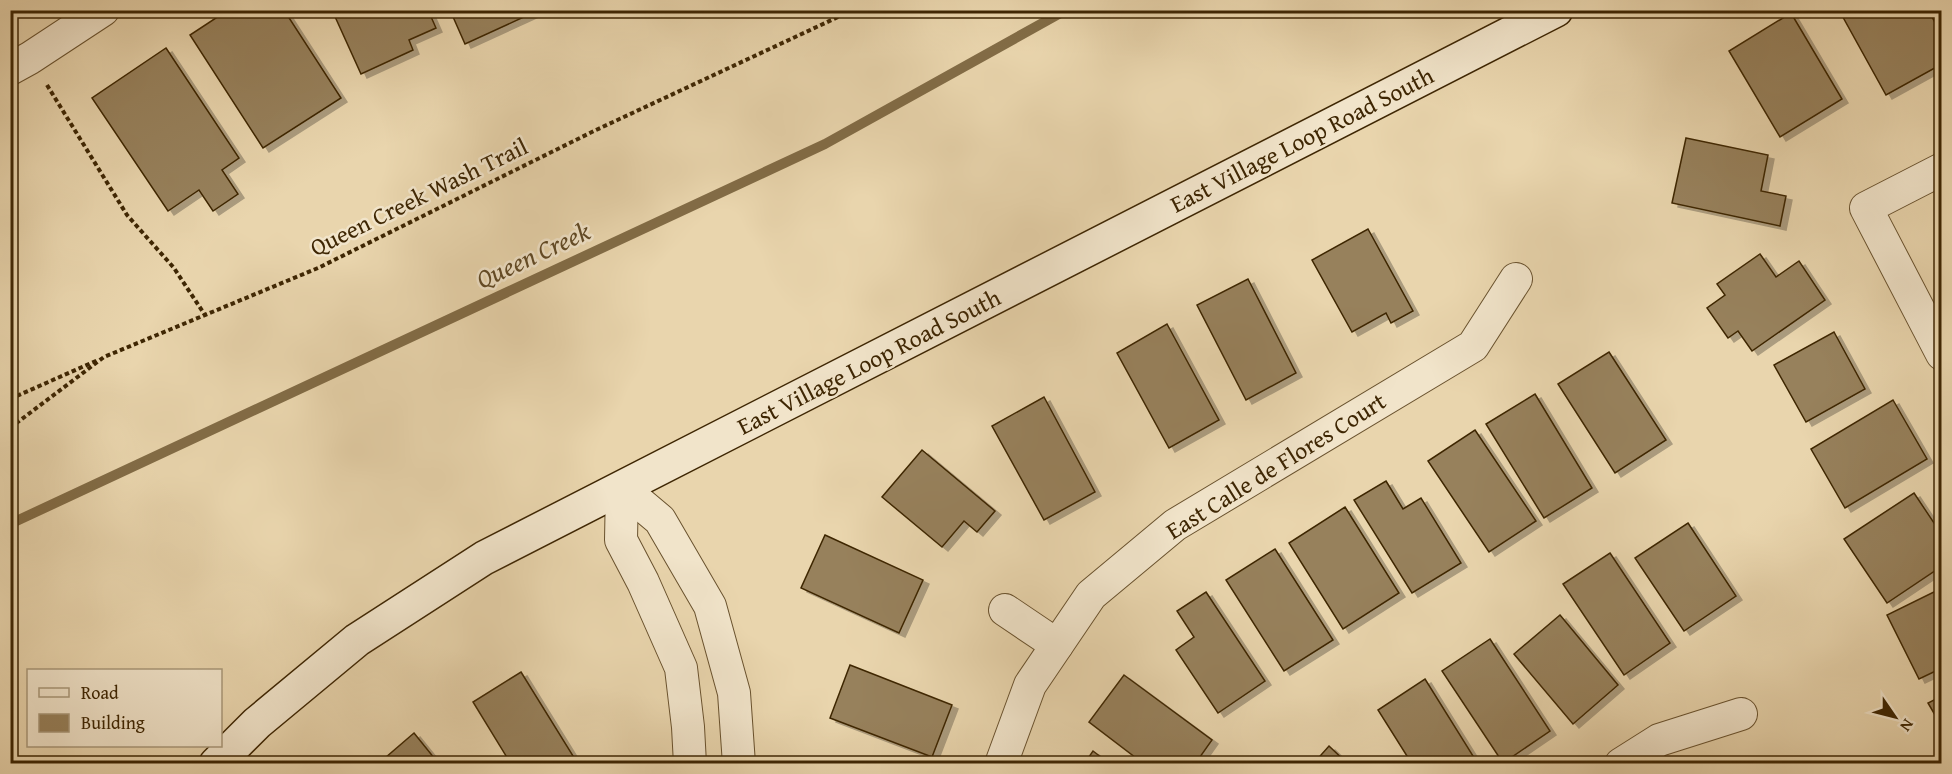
<svg xmlns="http://www.w3.org/2000/svg" width="1952" height="774" font-family="'Gentium Book Plus',serif">
<style>
.lines{fill:none;stroke-linecap:round;stroke-linejoin:round}
.stream{stroke:#826c46;stroke-width:10}
.building{fill:#97815b;stroke:#3e2603;stroke-width:1.5;filter:url(#shadow)}
.street-casing{stroke:#69522e;stroke-width:34}
.secondary-casing{stroke:#3e2603;stroke-width:36}
.path{stroke:#3e2603;stroke-width:4;stroke-dasharray:4.5 3;stroke-linecap:butt}
.street{stroke:#f1e4ca;stroke-width:32}
.secondary{stroke:#f1e4ca;stroke-width:33}
.labels{text-anchor:middle;stroke-width:5;stroke-linejoin:round;paint-order:stroke}
.street-label{font-size:24px;fill:#3e2603;stroke:#f1e4ca}
.water-label{font-size:26px;font-style:italic;fill:#604925;stroke:#f1e4ca}
</style>
<defs>
<filter id="shadow"><feDropShadow dx="6" dy="4" stdDeviation="0" flood-color="#0004"/></filter>
</defs>
<rect width="100%" height="100%" fill="#e9d5ad"/>
<filter id="stains"><feTurbulence type="fractalNoise" baseFrequency=".00333" numOctaves="4"/><feColorMatrix values="0 0 0 0 .2 0 0 0 0 .09 0 0 0 0 .02 0 0 0 .5 -.17"/></filter>
<radialGradient id="worn" r=".72"><stop offset=".6" stop-color="#630" stop-opacity="0"/><stop offset="1" stop-color="#630" stop-opacity=".3"/></radialGradient>
<g class="lines">
<polyline class="stream" points="10,524 825,144 1066,10"/>
</g>
<g class="building">
<polygon points="228,10 284,10 341,98 263,148 190,35"/>
<polygon points="332,10 428,10 436,28 409,40 413,50 361,74"/>
<polygon points="450,10 539,10 465,44"/>
<polygon points="1839,10 1928,10 1942,35 1942,64 1886,95"/>
<polygon points="1791,13 1842,99 1780,137 1729,51"/>
<polygon points="166,48 239,158 222,170 238,194 213,211 199,190 168,211 92,98"/>
<polygon points="1686,138 1768,155 1761,191 1786,196 1780,226 1672,203"/>
<polygon points="1368,229 1413,311 1391,323 1386,313 1352,332 1312,260"/>
<polygon points="1760,254 1776,277 1799,261 1825,300 1752,351 1738,331 1728,338 1707,308 1725,295 1717,284"/>
<polygon points="1248,279 1296,373 1246,400 1197,305"/>
<polygon points="1167,324 1219,420 1169,448 1117,353"/>
<polygon points="1834,332 1865,389 1806,422 1774,365"/>
<polygon points="1609,352 1666,440 1615,473 1558,384"/>
<polygon points="1535,394 1592,488 1544,518 1486,424"/>
<polygon points="1044,397 1095,492 1044,520 992,426"/>
<polygon points="1893,400 1927,459 1845,508 1811,449"/>
<polygon points="1475,430 1536,521 1489,552 1428,461"/>
<polygon points="922,450 995,511 977,532 964,521 942,547 882,497"/>
<polygon points="1386,481 1403,509 1421,498 1461,563 1412,593 1354,500"/>
<polygon points="1914,493 1938,529 1942,526 1942,566 1887,603 1844,539"/>
<polygon points="1345,507 1399,593 1343,629 1289,543"/>
<polygon points="1688,523 1736,596 1684,631 1635,558"/>
<polygon points="825,535 923,580 899,633 801,588"/>
<polygon points="1275,549 1333,640 1284,671 1226,580"/>
<polygon points="1610,553 1670,643 1624,675 1563,584"/>
<polygon points="1942,588 1942,668 1919,679 1887,615"/>
<polygon points="1206,592 1265,681 1218,713 1176,650 1194,637 1177,611"/>
<polygon points="1560,615 1618,685 1573,724 1514,654"/>
<polygon points="1490,639 1550,731 1503,763 1442,671"/>
<polygon points="850,665 952,705 932,757 830,718"/>
<polygon points="521,672 578,764 511,764 473,702"/>
<polygon points="1124,675 1212,740 1195,764 1144,764 1089,722"/>
<polygon points="1425,679 1478,764 1412,764 1378,710"/>
<polygon points="1942,696 1942,727 1928,703"/>
<polygon points="414,733 439,764 378,764"/>
<polygon points="1329,746 1348,764 1313,764"/>
<polygon points="1093,751 1110,764 1084,764"/>
</g>
<g class="lines">
<g class="street-casing">
<g id="street">
<polyline points="10,69 30,58 103,10"/>
<polyline points="1942,169 1866,208 1942,354"/>
<polyline points="622,488 660,520 710,606 734,693 739,764"/>
<polyline points="622,488 621,540 643,582 681,668 688,727 690,764"/>
<polyline points="1005,610 1057,645"/>
<polyline points="1001,764 1030,685 1091,595 1175,525 1473,346 1516,279"/>
<polyline points="1621,764 1659,740 1741,714"/>
</g>
</g>
<g class="secondary-casing">
<polyline id="secondary" points="216,764 257,723 357,640 484,558 1556,10"/>
</g>
<g class="path">
<polyline points="47,85 127,215 174,268 205,315"/>
<polyline points="10,399 98,360"/>
<polyline points="10,428 104,357 318,268 596,130 853,10"/>
</g>
<use href="#street" class="street"/>
<use href="#secondary" class="secondary"/>
</g>
<g class="labels">
<g class="street-label">
<text transform="translate(1302 140) rotate(-27)" y="8">East Village Loop Road South</text>
<text transform="translate(419 197) rotate(-26)" y="8">Queen Creek Wash Trail</text>
<text transform="translate(869 362) rotate(-27)" y="8">East Village Loop Road South</text>
<text transform="translate(1276 466) rotate(-32)" y="8">East Calle de Flores Court</text>
</g>
<g class="water-label">
<text transform="translate(533 255) rotate(-25)" y="9">Queen Creek</text>
</g>
</g>
<rect width="1952" height="774" fill="none" stroke="#e9d5ad" stroke-width="36"/>
<rect x="12" y="12" width="1928" height="750" fill="none" stroke="#3e2603" stroke-width="3"/>
<rect x="18" y="18" width="1916" height="738" fill="none" stroke="#3e2603" stroke-width="1.5"/>
<rect x="27" y="669" width="195" height="78" fill="#f1e4ca" stroke="#a9987a" stroke-width="1.5"/>
<rect x="39" y="688" width="30" height="9" fill="#f1e4ca" stroke="#a9987a" stroke-width="1.5"/>
<text x="81" y="699" font-size="18" fill="#3e2603">Road</text>
<rect x="39" y="714" width="30" height="18" fill="#97815b" stroke="#a9987a" stroke-width="1.5"/>
<text x="81" y="729" font-size="18" fill="#3e2603">Building</text>
<g transform="translate(1895 717) rotate(125)" stroke="#f1e4ca" stroke-width="4.5" paint-order="stroke">
<path d="M0-4.5L10 22L0 15L-10 22Z" fill="#3e2603"/>
<text y="-9" font-size="16" font-weight="bold" text-anchor="middle" fill="#3e2603">N</text>
</g>
<rect width="100%" height="100%" filter="url(#stains)"/>
<rect width="100%" height="100%" fill="url(#worn)"/>
</svg>
